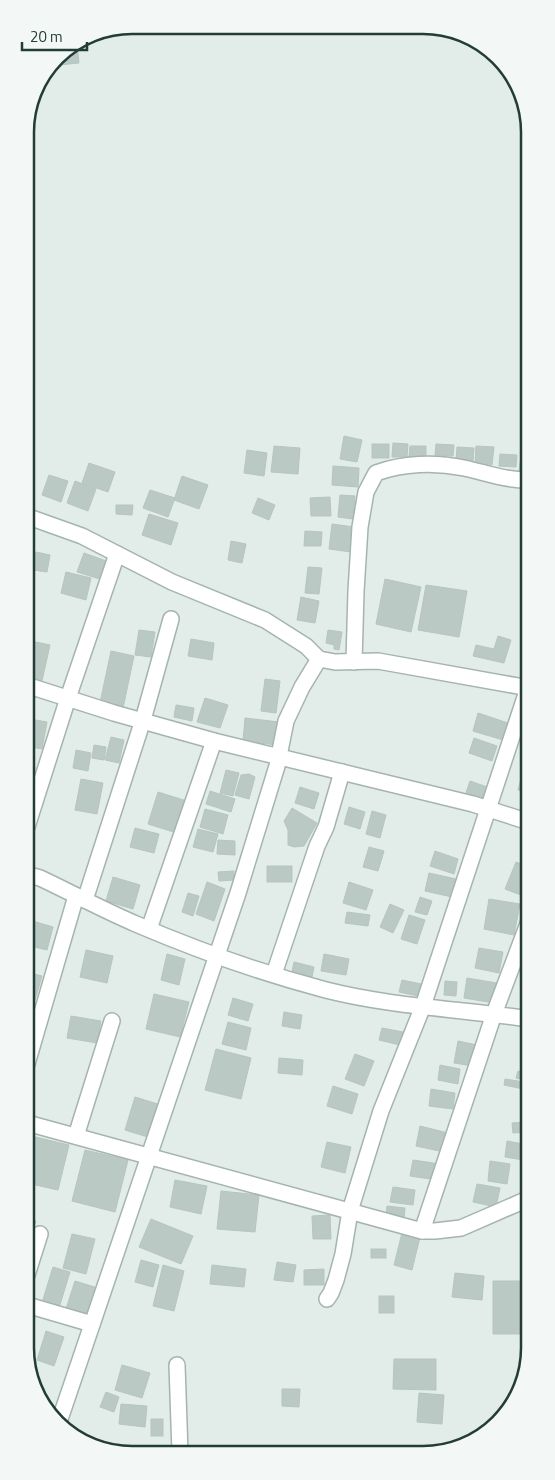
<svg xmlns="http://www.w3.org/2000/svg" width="555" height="1480" font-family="'Titillium Web',sans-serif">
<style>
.building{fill:#bbc9c5;stroke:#b5c5c0}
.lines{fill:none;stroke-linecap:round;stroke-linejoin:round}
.minor-casing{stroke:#a5b4af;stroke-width:18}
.minor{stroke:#fff;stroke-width:15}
.rim{fill:none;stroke:#233c37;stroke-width:2.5}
</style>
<rect width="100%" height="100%" fill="#e2ece8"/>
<g class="building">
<polygon points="75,43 77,43 79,63 59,65 58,56 61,52"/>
<polygon points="344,436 362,440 357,462 340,459"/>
<polygon points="393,443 408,444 407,457 392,457"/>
<rect x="372" y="444" width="17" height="14"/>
<polygon points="436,444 454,445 453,456 435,455"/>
<polygon points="274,446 300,448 298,474 271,472"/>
<polygon points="410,446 426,446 426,457 409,457"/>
<polygon points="476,446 494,447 492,465 475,464"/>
<polygon points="457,447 474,448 473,461 456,460"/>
<polygon points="247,450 267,453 264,476 244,473"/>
<polygon points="500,454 517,455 516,467 499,466"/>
<polygon points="521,456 528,457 528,473 519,471"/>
<polygon points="89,463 115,472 108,492 82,483"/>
<polygon points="333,466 359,468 358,487 332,485"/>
<polygon points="49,475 68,481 61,502 42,495"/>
<polygon points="182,476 208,485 199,509 174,500"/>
<polygon points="75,481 96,489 88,511 67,503"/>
<polygon points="150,490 175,498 168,517 143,508"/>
<polygon points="340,495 355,496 353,519 338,517"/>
<polygon points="330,497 331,516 311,516 310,498"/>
<polygon points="258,498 275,505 269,520 252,513"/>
<polygon points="116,505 133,505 132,515 116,514"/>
<polygon points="149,514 178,523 171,545 142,535"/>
<polygon points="332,524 354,527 351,552 329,549"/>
<polygon points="305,531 322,532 321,546 304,546"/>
<polygon points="231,541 246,544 242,563 228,560"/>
<polygon points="36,552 50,555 47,572 33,570"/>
<polygon points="84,553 109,562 103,580 77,572"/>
<polygon points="308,567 322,568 319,594 305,593"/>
<polygon points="66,572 91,578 86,600 61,593"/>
<polygon points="385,579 421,587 411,632 376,624"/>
<polygon points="426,585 467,591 459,637 418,630"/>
<polygon points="301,597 319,601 315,623 297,620"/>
<polygon points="139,630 155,632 151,657 135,655"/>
<polygon points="328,630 342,632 339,650 334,649 334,645 326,643"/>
<polygon points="498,636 511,640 504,663 473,656 476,645 494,649"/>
<polygon points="191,639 214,643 212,660 188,656"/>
<polygon points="31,641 50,645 41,685 26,682 26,662"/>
<polygon points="111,651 134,656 123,708 100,703"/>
<polygon points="265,679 280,681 276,713 261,711"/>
<polygon points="205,698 228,705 220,728 197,722"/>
<polygon points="176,705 194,708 192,721 174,717"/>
<polygon points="478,713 508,723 503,740 473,731"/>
<polygon points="245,718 279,722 277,745 243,741"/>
<polygon points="30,719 47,722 42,749 26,746"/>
<polygon points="111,737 124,740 119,763 105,760"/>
<polygon points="474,738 497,746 492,761 469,753"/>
<polygon points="94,745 106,747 104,760 92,758"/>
<polygon points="76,750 91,753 88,771 73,768"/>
<polygon points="529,755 529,775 523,772"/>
<polygon points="26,766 35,767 33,783 26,782"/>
<polygon points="226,770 239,773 233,796 220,793"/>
<polygon points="249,774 255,777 249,799 235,795 241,775"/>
<polygon points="522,775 529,777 529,793 518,790"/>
<polygon points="81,779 103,783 97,814 75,810"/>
<polygon points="470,781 487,787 480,805 464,799"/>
<polygon points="300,787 319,793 314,809 295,803"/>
<polygon points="210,791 235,799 231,812 206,804"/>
<polygon points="158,792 190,802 180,834 148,824"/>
<polygon points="349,807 365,812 360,829 344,824"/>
<polygon points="292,808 317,823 304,846 294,847 288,845 288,830 284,821"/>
<polygon points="205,809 228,815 223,834 200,827"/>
<polygon points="372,811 386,815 380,838 366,834"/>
<polygon points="135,828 159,834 154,853 130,847"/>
<polygon points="198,829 218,834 213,852 193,847"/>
<polygon points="218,840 235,841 235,855 217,854"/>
<polygon points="369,847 384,851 378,871 363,867"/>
<polygon points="435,851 458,859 454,874 430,866"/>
<polygon points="516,862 529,867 529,889 526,897 505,889"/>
<rect x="267" y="866" width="25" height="16"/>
<polygon points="234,871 234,880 219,881 218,872"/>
<polygon points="429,873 456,879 452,897 425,891"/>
<polygon points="113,877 140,885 133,909 106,901"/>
<polygon points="207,882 225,889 214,921 196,914"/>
<polygon points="349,882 373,890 366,910 343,903"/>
<polygon points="188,893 199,896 193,916 182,912"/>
<polygon points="420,897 432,901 427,915 415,912"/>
<polygon points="489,899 520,904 514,935 484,929"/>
<polygon points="390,904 404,910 393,933 380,927"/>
<polygon points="347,912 370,915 368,926 345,923"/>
<polygon points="409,915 425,920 417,944 401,939"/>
<polygon points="26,919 53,927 47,950 26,945"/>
<polygon points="479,948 503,952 499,973 475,968"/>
<polygon points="86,950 113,956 107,983 80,977"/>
<polygon points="167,954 185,959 179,985 161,980"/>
<polygon points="324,954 349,959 346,975 321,971"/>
<polygon points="294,962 314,967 311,982 291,977"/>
<polygon points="27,972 42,976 35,1000 27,998"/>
<polygon points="467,978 497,983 494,1003 464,998"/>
<polygon points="402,980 426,985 423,997 399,992"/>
<polygon points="445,981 457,982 456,996 444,995"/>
<polygon points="154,994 189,1002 180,1037 146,1029"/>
<polygon points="233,998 253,1004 248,1021 228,1015"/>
<polygon points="27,1000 43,1006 27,1042"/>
<polygon points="284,1012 302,1015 300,1029 282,1026"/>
<polygon points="71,1016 101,1021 97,1043 67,1038"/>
<polygon points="228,1022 251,1028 246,1050 222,1044"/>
<polygon points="382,1028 403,1032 400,1045 379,1040"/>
<polygon points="458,1041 477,1045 473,1066 454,1063"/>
<polygon points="216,1049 251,1058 241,1099 205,1090"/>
<polygon points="355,1054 374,1061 364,1086 345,1079"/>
<polygon points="279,1058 303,1060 302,1075 278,1073"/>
<polygon points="440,1065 460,1069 458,1084 438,1080"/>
<polygon points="518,1071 529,1074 528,1081 516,1078"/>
<polygon points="505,1079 524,1082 523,1089 504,1085"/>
<polygon points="333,1086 358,1094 352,1114 327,1106"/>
<polygon points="431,1089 455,1093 453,1109 429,1106"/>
<polygon points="135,1097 161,1105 151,1138 125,1130"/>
<polygon points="529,1122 529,1132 513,1133 512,1123"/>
<polygon points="420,1126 448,1133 444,1152 416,1146"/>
<polygon points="27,1135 69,1145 58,1190 27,1183"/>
<polygon points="507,1141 529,1145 529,1161 505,1157"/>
<polygon points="327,1142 351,1147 345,1173 321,1167"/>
<polygon points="85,1150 128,1160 115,1212 72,1201"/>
<polygon points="413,1160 440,1164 437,1180 410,1176"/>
<polygon points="490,1161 510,1164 507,1184 488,1181"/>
<polygon points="175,1180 207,1186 201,1214 170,1207"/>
<polygon points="477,1184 500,1188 496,1207 473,1202"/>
<polygon points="393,1187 415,1190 413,1205 390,1202"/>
<polygon points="221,1191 259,1195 255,1232 217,1229"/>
<polygon points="387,1206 405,1208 404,1219 386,1218"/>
<polygon points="330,1215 331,1239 313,1239 312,1216"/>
<polygon points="27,1218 36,1221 27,1249"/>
<polygon points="151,1219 193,1236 181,1264 139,1247"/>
<polygon points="402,1233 420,1237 412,1270 394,1265"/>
<polygon points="72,1234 95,1239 86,1274 63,1268"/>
<rect x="371" y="1249" width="15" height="9"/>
<polygon points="141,1260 159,1265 153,1287 135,1282"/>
<polygon points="277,1262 296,1265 293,1282 274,1280"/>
<polygon points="163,1265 184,1271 174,1311 153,1306"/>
<polygon points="212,1265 246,1269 244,1287 210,1284"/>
<polygon points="53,1267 70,1272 58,1311 41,1306"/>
<polygon points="324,1269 324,1285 304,1285 304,1270"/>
<polygon points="455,1273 484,1276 482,1300 452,1297"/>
<polygon points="75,1281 101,1289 91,1320 65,1312"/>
<polygon points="493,1281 521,1281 522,1334 493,1334"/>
<rect x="379" y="1296" width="15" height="17"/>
<polygon points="46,1331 64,1337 54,1366 37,1360"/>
<polygon points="394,1359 436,1359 436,1390 393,1389"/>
<polygon points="122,1365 150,1373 142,1398 115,1390"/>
<polygon points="282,1389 300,1389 299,1407 282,1406"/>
<polygon points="106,1392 119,1397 114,1412 100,1407"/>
<polygon points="419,1393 444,1395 442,1424 417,1422"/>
<polygon points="121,1404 147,1406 145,1427 119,1424"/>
<rect x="151" y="1419" width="12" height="17"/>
</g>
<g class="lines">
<g class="minor-casing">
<g id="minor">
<polyline points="26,516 82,536 172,582 265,620 306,646 319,659 335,662 378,661 529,688"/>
<path d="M354 662 356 591 360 527 366 492 376 473C403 463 435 462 464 468 487 473 504 480 528 480"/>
<polyline points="26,685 114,713 214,741 473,804 529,822"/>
<polyline points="26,830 68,698 117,554"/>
<path d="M26 874 40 878C72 893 103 910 136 924 197 950 261 973 326 990 393 1007 462 1009 529 1019"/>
<polyline points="85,900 143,720 171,619"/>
<polyline points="149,929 214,741"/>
<polyline points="274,974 317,846 326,827 342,772"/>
<polyline points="27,1064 76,896"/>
<polyline points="27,1123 422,1231 435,1231 461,1228 530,1198"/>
<polyline points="76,1136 112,1021"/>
<polyline points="422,1231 494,1014 529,921"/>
<polyline points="27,1275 40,1234"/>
<polyline points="327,1299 331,1293 336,1280 343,1254 350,1211 381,1111 423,1006 528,688"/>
<polyline points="27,1305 92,1324"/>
<polyline points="177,1365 180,1453"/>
<polyline points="58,1425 238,893 277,766 286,721 302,687 319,659"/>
<polyline points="110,1453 115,1453"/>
</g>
</g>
<use href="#minor" class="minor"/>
</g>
<path d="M0 0H555V1480H0ZM132 34H423A98 98 0 0 1 521 132V1348A98 98 0 0 1 423 1446H132A98 98 0 0 1 34 1348V132A98 98 0 0 1 132 34Z" fill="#f3f8f6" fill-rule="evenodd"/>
<path class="rim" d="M132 34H423A98 98 0 0 1 521 132V1348A98 98 0 0 1 423 1446H132A98 98 0 0 1 34 1348V132A98 98 0 0 1 132 34Z"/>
<path d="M22 42v8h65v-8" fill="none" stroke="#233c37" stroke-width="2.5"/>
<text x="30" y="42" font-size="15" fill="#233c37" stroke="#f3f8f6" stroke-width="4" paint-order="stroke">20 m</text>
</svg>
